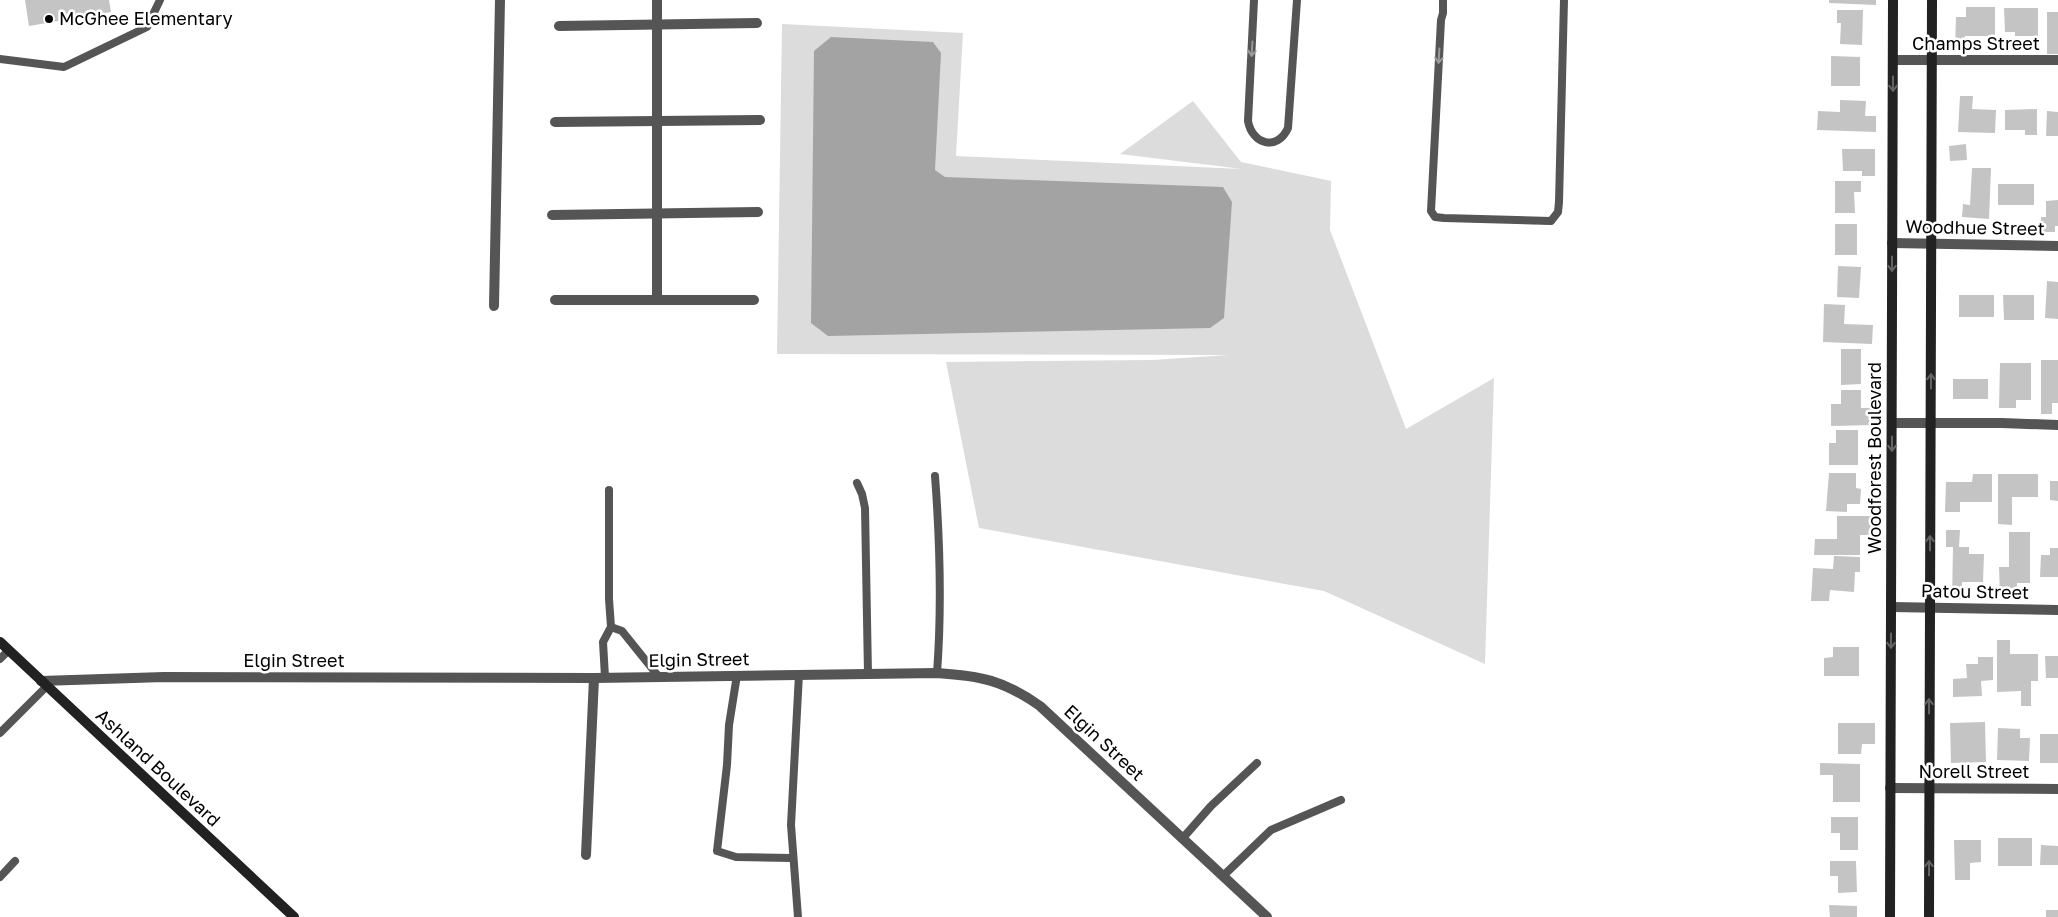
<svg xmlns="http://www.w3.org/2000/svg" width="2058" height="917" font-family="'Golos Text',sans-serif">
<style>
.green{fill:#dcdcdc}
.water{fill:#a3a3a3}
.building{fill:#c4c4c4}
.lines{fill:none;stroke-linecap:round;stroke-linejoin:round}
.lane{stroke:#555;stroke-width:8}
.street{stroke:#555;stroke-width:10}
.secondary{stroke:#222;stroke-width:10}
.oneway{stroke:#999}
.oneway2{stroke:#646464}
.poi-dot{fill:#000;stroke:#fff;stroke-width:2}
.labels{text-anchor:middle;stroke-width:5;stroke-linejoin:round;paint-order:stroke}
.poi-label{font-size:18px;fill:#000;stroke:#fff;text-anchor:start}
.street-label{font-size:18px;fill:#000;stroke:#fff}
</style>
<rect width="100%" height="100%" fill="#fff"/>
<polygon class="green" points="782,24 963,33 956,156 1242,169 1120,154 1193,101 1241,162 1331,181 1330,230 1406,429 1494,378 1485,664 1324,591 979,528 946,362 1152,360 1229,355 777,354"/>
<polygon class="water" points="831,37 933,42 941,53 935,170 945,177 1223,187 1232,202 1224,318 1210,328 828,336 811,323 814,51"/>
<g class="building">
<polygon points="25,0 109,0 111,12 29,26"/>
<polygon points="1829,0 1876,0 1876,5 1829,3"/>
<polygon points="1966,7 1995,7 1995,36 1965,36 1965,49 1955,48 1956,17 1966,17"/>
<polygon points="2004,8 2038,8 2038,36 2015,36 2015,32 2005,32"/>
<polygon points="1837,10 1863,10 1862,45 1840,44 1841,23 1837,23"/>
<rect x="2047" y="12" width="11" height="42"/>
<polygon points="1831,56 1860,57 1860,86 1831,86"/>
<polygon points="1960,96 1973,96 1972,109 1996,110 1995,133 1958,132"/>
<polygon points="1840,100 1866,101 1865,116 1876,116 1876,132 1817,130 1818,111 1840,112"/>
<polygon points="2037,109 2037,135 2025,135 2025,130 2005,130 2005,110"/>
<polygon points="2047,111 2058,112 2058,136 2046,136"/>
<polygon points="1966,144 1967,160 1950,161 1949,146"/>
<polygon points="1842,149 1875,149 1875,176 1862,176 1862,171 1843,171"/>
<polygon points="1972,168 1991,168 1989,219 1962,217 1963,204 1970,205"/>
<polygon points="1835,181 1861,181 1861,192 1854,192 1855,213 1835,213"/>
<rect x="1998" y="184" width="36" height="21"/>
<polygon points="2058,200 2058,226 2055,226 2055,232 2041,232 2041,217 2046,217 2046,201"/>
<rect x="1835" y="224" width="22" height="31"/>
<polygon points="1838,266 1861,267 1859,298 1837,297"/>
<polygon points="2047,281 2058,282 2058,319 2045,318"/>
<rect x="1959" y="295" width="35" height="22"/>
<polygon points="2003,295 2034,295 2034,320 2004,320"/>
<polygon points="1824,304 1845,305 1844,324 1873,325 1872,344 1823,342"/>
<polygon points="1841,349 1861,349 1861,384 1841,385"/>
<polygon points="2041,360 2058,360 2058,403 2052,403 2052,414 2041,414"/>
<polygon points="2000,363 2031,363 2031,400 2016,400 2016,408 1999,408"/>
<rect x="1953" y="379" width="35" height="20"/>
<polygon points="1841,390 1861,390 1861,408 1875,408 1875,425 1831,426 1831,404 1841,404"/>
<polygon points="1836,430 1858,430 1858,465 1829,465 1829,443 1836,443"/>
<polygon points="1829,473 1856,473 1856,488 1861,489 1860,504 1847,504 1847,512 1826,511"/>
<polygon points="1973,474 1992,474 1992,502 1960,502 1960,512 1945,512 1946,482 1972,482"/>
<polygon points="1998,474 2038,474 2038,497 2012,497 2012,525 1998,524"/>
<polygon points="2050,481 2058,481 2058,501 2050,500"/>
<polygon points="1837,516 1872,516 1872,535 1860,535 1860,555 1814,555 1815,539 1837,539"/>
<polygon points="1946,530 1960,530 1959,547 1969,547 1969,554 1984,554 1983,582 1962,582 1962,599 1952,599 1953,547 1946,547"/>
<polygon points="2009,532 2030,532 2030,583 2017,583 2017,596 2000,597 1999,567 2009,567"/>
<polygon points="2050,548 2058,548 2058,577 2040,577 2041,555 2050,555"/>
<polygon points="1834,556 1860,557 1860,572 1855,572 1854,592 1830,590 1829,601 1811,601 1813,568 1833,569"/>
<polygon points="1997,640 2010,640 2010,654 2038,654 2038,681 2031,681 2031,706 2021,706 2021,691 1997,692"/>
<polygon points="1833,647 1859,647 1859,676 1824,676 1824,658 1833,657"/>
<polygon points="2045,656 2058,656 2058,678 2046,678"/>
<polygon points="1978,657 1993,657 1993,680 1981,681 1982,696 1953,697 1953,679 1967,678 1966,664 1978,664"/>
<polygon points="1985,722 1986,762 1951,763 1950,723"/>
<polygon points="1838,723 1875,723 1875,744 1862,744 1861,754 1838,754"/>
<polygon points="1998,728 2020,729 2020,738 2030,738 2029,761 1997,760"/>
<rect x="2040" y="734" width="18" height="29"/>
<polygon points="1820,763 1860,764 1860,802 1833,802 1833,775 1820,775"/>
<polygon points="1831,817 1858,817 1858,850 1840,850 1840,833 1831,833"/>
<rect x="1998" y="838" width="34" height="28"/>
<polygon points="1954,840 1981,840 1981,862 1970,863 1970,880 1955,880"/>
<polygon points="2041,845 2058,846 2058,865 2040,865"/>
<polygon points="1830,861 1856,861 1857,892 1838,893 1838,876 1830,876"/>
<polygon points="1829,905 1857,906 1857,917 1830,917"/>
<rect x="2046" y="910" width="12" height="7"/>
</g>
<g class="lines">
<g class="lane">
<path d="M1254 0 1248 121C1252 144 1277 152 1288 128L1297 0"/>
<polyline points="1443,0 1443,13 1441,20 1431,211 1435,217 1444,218 1551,221 1558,212 1559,202 1564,0"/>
<polyline points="0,59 64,67 147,27 160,0"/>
<path d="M935 476C940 542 942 607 937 673"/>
<polyline points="857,483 862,494 865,508 868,674"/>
<polyline points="611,627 622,631 659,677"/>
<polyline points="0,659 9,650"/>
<polyline points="737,675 729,725 727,765 717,851 736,857 792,858"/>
<polyline points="605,677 603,642 611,627 609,599 609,490"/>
<polyline points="0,733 47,686"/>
<polyline points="1182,839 1211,806 1257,763"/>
<polyline points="1223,876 1271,830 1341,800"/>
<polyline points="0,877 15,861"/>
<polyline points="798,917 791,825 799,674"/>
</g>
<g class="street">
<polyline points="559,26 757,23"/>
<polyline points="1893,60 2058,60"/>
<polyline points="555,122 760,120"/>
<polyline points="552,215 758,212"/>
<polyline points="1892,243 2058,246"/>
<polyline points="657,299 657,0"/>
<polyline points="555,300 754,300"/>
<polyline points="494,306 500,0"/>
<polyline points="1892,423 2002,423 2058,425"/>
<polyline points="1891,607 2058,610"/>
<path d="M41 681 164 677 594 678 937 673C981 676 1003 680 1040 706L1267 917"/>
<polyline points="1890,788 2058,789"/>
<polyline points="586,855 594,678"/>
</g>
<g class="secondary">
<polyline points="0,642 294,917"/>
<polyline points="1890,917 1893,0"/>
<polyline points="1929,917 1932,0"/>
</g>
</g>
<defs><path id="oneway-shaft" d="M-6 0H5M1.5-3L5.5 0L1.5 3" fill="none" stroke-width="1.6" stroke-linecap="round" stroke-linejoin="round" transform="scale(1.25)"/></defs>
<g class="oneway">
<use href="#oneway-shaft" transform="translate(1252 49) rotate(93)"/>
<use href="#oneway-shaft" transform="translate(1439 56) rotate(93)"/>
</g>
<g class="oneway2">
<use href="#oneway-shaft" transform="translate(1893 84) rotate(90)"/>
<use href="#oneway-shaft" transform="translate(1892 264) rotate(90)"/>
<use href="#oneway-shaft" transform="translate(1931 381) rotate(-90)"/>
<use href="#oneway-shaft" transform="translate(1892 444) rotate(90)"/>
<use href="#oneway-shaft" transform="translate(1930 543) rotate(-90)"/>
<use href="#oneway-shaft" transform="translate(1891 641) rotate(90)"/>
<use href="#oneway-shaft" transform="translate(1929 706) rotate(-90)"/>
<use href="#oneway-shaft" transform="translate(1929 868) rotate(-90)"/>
</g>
<circle class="poi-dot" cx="49" cy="19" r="5"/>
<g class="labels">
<g class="poi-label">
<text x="59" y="25">McGhee Elementary</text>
</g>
<g class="street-label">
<text x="1976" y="50">Champs Street</text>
<text transform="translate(1975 228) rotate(1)" y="6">Woodhue Street</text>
<text transform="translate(1875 458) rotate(-90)" y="6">Woodforest Boulevard</text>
<text transform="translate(1975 592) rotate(1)" y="6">Patou Street</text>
<text transform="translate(699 660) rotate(-1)" y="6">Elgin Street</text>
<text x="294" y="667">Elgin Street</text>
<text transform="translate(1104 743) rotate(43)" y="6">Elgin Street</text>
<text transform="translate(158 768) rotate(43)" y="6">Ashland Boulevard</text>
<text x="1974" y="778">Norell Street</text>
</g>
</g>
</svg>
